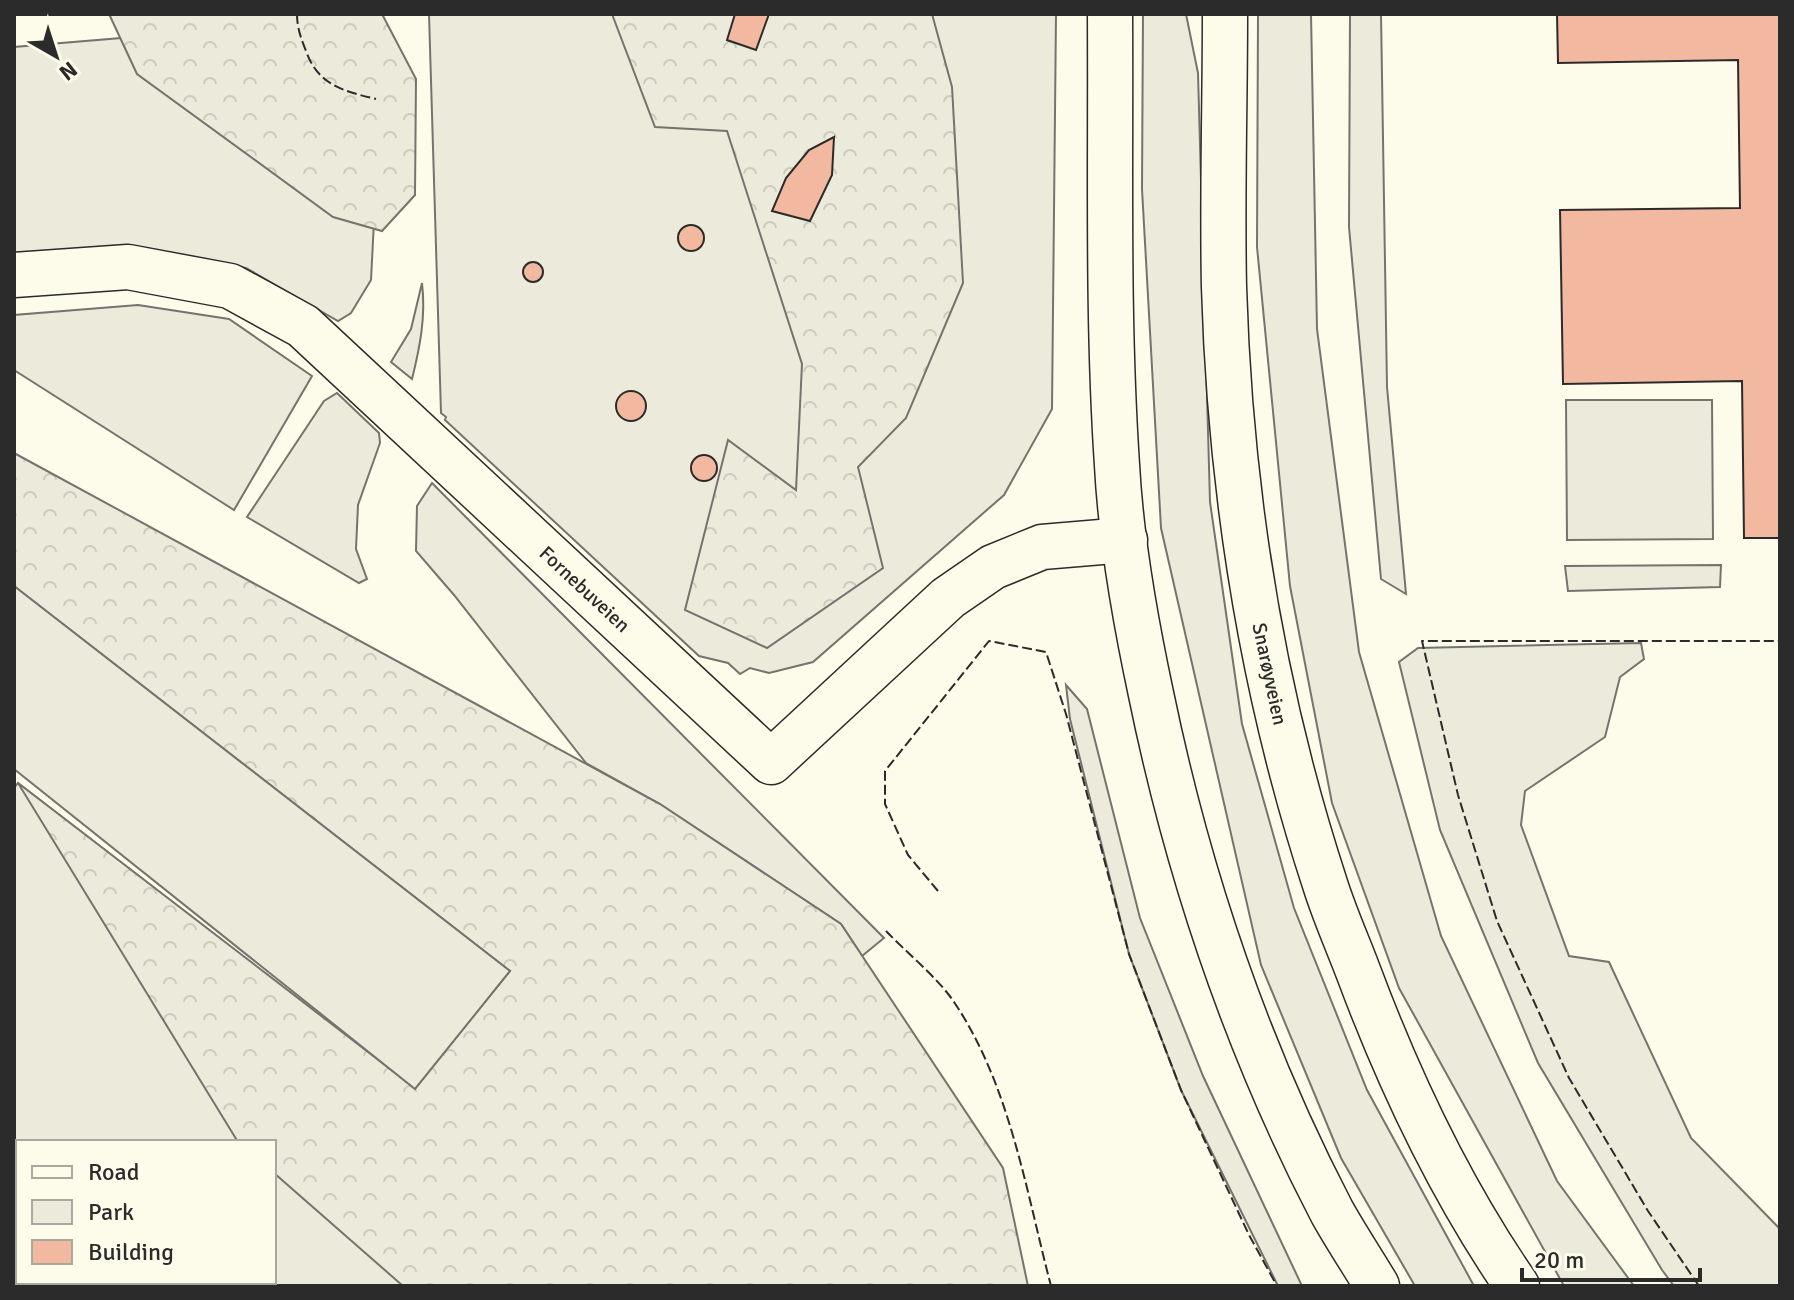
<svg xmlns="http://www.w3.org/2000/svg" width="1794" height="1300" font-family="Signika,sans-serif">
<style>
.green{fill:#ecebdb;stroke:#74746e;stroke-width:2;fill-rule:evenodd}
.forest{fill:url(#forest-crowns);stroke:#74746e;stroke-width:2}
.parking{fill:#eceadb;stroke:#74746e;stroke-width:2}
.building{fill:#f2b8a0;stroke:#2b2b2b;stroke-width:2}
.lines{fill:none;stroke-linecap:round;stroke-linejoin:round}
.minor-casing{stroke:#2b2b2b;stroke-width:47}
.primary-casing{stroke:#2b2b2b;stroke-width:47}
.minor{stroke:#fdfbea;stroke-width:44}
.primary{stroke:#fdfbea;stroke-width:44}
.fence{stroke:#2b2b2b;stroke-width:2;stroke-dasharray:10 4;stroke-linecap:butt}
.labels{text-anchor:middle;stroke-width:6;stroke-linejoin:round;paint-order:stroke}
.street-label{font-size:20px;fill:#2b2b2b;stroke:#fdfbea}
</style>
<defs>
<pattern id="forest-crowns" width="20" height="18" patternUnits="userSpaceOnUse" patternTransform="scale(2)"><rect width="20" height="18" fill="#ecebdb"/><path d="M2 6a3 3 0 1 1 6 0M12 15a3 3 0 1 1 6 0" fill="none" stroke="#cbcabc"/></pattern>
</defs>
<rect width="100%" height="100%" fill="#fdfbea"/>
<g class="green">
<polygon points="429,14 1056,14 1052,409 1004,495 813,662 769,673 750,668 740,674 728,663 699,656 445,420 446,417 441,413"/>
<polygon points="1143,14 1186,14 1198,73 1210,502 1242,724 1294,908 1367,1090 1474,1286 1415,1286 1341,1158 1261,965 1161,528 1142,189"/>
<polygon points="1258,14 1311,14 1317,329 1359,652 1441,936 1557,1181 1634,1286 1564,1286 1399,988 1332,803 1290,586 1257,247"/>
<polygon points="1350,14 1381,14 1387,387 1406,594 1381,579 1349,227"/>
<polygon points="288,24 377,162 371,280 351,313 338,321 246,268 119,246 14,254 14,47"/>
<path d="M422 283C426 316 420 347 412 379L391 362 411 329Z"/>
<polygon points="138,305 229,319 312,376 234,510 14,370 14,315"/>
<polygon points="337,393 379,433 380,443 358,505 356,549 367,579 359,583 247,517 324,401"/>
<polygon points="1566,400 1712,400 1713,539 1567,540"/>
<polygon points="432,483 884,938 862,956 841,924 660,804 586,763 454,595 416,551 417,506"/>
<polygon points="1721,565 1720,587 1568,591 1565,566"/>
<polygon points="1641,643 1644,659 1620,677 1605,737 1525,791 1521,825 1569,956 1609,962 1691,1138 1780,1229 1780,1286 1674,1286 1662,1270 1538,1063 1440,830 1399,662 1418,648"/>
<polygon points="1066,685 1087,709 1140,918 1203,1076 1302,1286 1278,1286 1181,1090 1129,954 1070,719"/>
<path d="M18 783 415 1089 595 1286H14V788ZM18 1142H274V1282H18Z"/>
</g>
<g class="forest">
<polygon points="109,14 382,14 416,79 415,195 382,231 333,217 137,74"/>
<polygon points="612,14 932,14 952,87 963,283 906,418 858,467 883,568 767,648 685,610 728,440 796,490 802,364 727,131 655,127"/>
<polygon points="14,453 660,804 841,924 1003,1168 1028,1286 403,1286 274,1173 274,1142 238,1142 18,783 415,1088 510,971 14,586"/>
</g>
<polygon class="parking" points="14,586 510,971 415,1089 14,769"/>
<g class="building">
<polygon points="735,14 769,14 756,50 727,40"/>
<polygon points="1557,14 1780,14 1780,538 1744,538 1742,381 1563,384 1560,210 1740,208 1738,60 1558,63"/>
<polygon points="834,137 832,175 810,221 772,211 786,178 809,150"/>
<circle cx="691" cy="238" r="13"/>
<circle cx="533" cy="272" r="10"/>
<circle cx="631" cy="406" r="15"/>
<circle cx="704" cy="468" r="13"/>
</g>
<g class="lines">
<g class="minor-casing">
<polyline id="minor" points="14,275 128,267 230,286 303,326 771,762 948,598 993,567 1042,547 1125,540"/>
</g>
<g class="primary-casing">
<g id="primary">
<path d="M1110 14C1111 164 1107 315 1117 465 1121 542 1135 619 1151 694 1188 874 1247 1049 1332 1212 1346 1237 1362 1261 1377 1286"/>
<path d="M1225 14C1225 105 1222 196 1224 287 1230 489 1262 692 1325 884 1334 913 1347 942 1358 971 1399 1081 1450 1189 1517 1286"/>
</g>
</g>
<use href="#minor" class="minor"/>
<use href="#primary" class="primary"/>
<g class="fence">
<path d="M297 14C297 28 301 38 306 51 318 85 343 91 376 99"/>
<polyline points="938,891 908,855 885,804 885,771 989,641 1046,652 1066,714 1129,954 1181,1090 1249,1235 1277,1286"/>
<path d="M886 931C907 953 938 978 954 1002 1010 1085 1026 1191 1051 1286"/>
<polyline points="1699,1286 1648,1211 1569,1078 1497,921 1458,795 1422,641 1780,641"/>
</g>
</g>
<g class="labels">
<g class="street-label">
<text transform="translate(585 589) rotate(43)" y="7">Fornebuveien</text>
<text transform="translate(1270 674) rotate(78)" y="7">Snarøyveien</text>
</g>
</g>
<rect width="1794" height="1300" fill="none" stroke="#2b2b2b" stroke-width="32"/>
<rect x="16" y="1140" width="260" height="144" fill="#fdfbea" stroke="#a9a89e" stroke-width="2"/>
<rect x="32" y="1166" width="40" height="12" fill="#fdfbea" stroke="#a9a89e" stroke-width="2"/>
<text x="88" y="1180" font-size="24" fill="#2b2b2b">Road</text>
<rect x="32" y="1200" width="40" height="24" fill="#ecebdb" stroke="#a9a89e" stroke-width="2"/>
<text x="88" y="1220" font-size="24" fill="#2b2b2b">Park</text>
<rect x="32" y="1240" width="40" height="24" fill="#f2b8a0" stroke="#a9a89e" stroke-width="2"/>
<text x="88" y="1260" font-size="24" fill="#2b2b2b">Building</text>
<g transform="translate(56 56) rotate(141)" stroke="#fdfbea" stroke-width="6" paint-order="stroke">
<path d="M0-6L14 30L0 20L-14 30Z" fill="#2b2b2b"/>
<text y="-12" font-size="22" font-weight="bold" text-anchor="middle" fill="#2b2b2b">N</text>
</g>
<path d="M1522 1268v12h178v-12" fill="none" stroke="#2b2b2b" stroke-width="4"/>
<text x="1534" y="1268" font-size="24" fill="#2b2b2b" stroke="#fdfbea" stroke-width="6" paint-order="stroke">20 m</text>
</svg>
